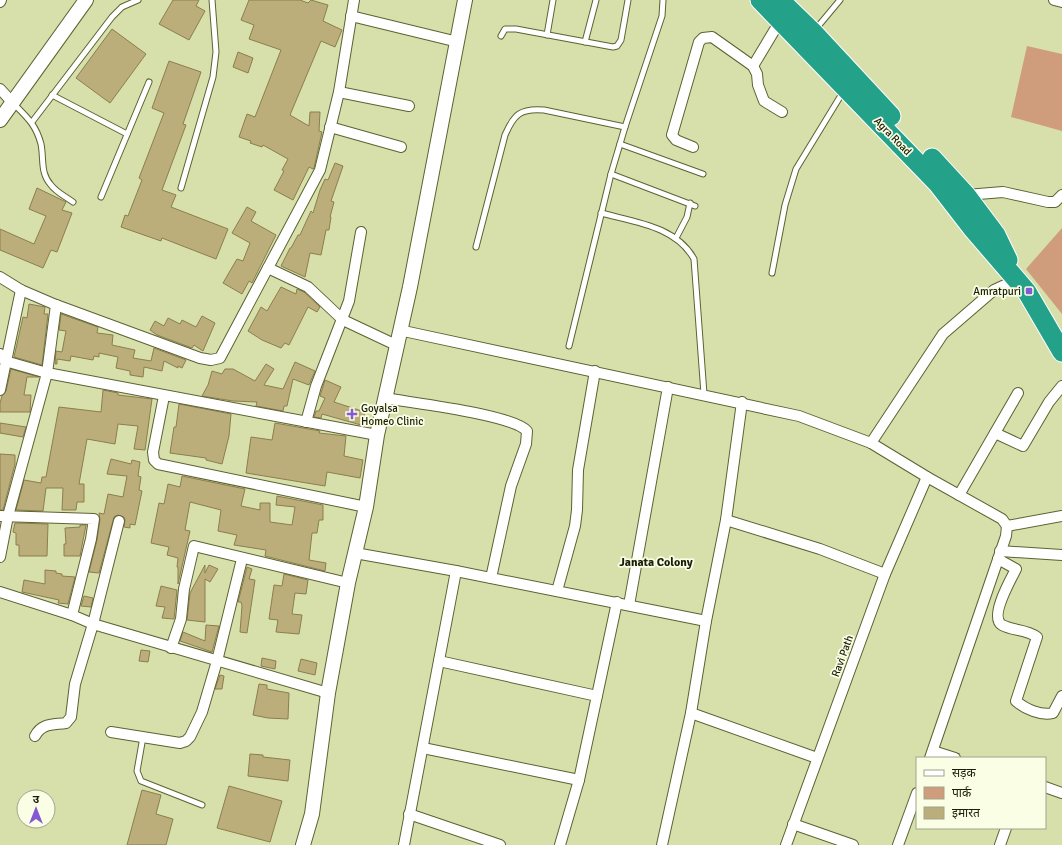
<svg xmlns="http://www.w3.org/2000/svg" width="1062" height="845" font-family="Signika,'Noto Sans Devanagari',sans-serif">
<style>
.green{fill:#cf9d7b}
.building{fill:#bbae7b;stroke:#8b7e4d}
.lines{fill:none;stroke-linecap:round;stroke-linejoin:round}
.lane-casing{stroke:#5c6232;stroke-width:7}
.street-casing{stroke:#5c6232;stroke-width:12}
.secondary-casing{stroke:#5c6232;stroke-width:16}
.highway-casing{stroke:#fff;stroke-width:21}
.lane{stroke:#fff;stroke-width:5}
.street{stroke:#fff;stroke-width:10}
.secondary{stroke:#fff;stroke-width:14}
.highway{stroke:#23a289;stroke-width:19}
.poi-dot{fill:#835ad4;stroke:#f9fee4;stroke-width:1.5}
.labels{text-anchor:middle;stroke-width:3.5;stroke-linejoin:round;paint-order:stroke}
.street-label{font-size:11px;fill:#1b1e0a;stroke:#f9fee4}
.poi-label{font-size:11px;fill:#1b1e0a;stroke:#f9fee4;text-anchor:end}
.neighbourhood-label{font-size:12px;font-weight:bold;fill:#1b1e0a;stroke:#f9fee4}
</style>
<rect width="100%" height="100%" fill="#d7e0ab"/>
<g class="green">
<polygon points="1027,46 1062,54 1062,131 1011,117"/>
<polygon points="1062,228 1062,314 1026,269"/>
</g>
<g class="building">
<polygon points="173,0 199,0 196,6 205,11 189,40 159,24"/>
<polygon points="249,0 300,0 308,3 311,0 328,5 323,21 342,30 335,47 321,41 290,115 309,126 310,112 320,112 319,131 322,132 314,168 313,169 309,167 293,200 274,190 284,171 282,170 288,159 263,145 262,147 250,143 251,141 239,137 247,114 255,117 281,50 249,39 254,25 241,20"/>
<polygon points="112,29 146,54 110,103 76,78"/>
<polygon points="238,52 253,58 248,73 233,67"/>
<polygon points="169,61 201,72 183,124 186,125 162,190 176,195 171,207 228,229 216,259 162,238 161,241 121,227 125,215 128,216 142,180 139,178 164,113 152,108"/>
<polygon points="335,163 343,166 331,201 334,202 330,217 331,217 329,230 326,230 321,255 310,253 305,277 281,266 290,248 291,248 298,235 300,235 311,211 313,213 320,190 325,179 328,180"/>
<polygon points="37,188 66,202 62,210 72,213 57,252 51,250 43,268 0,250 0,229 34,244 46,216 29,209"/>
<polygon points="247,207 256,212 251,221 276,235 252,283 249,281 242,294 223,283 237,259 243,261 250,243 232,233"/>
<polygon points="281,287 296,294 297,289 304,292 320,307 317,312 308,307 289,345 285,343 281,348 262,340 248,331 261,307 267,311"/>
<polygon points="29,304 45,307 44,314 48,314 42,365 14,357 23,317 27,318"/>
<polygon points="61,314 98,327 97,333 113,335 112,345 135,350 133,358 151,361 154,348 186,360 182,368 178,366 178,368 164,361 162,371 144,367 143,377 130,375 130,371 116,368 118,357 99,353 99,357 94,356 93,360 71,356 70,361 57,359 57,364 55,364 56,351 62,352 66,331 59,330"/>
<polygon points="202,316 215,323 203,351 194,345 192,348 157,335 150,330 155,321 164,326 168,318 180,324 182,320 196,327"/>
<polygon points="295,362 315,371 309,385 293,379 287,406 284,406 283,411 256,406 257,402 233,401 202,396 208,385 212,371 222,374 225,369 233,369 255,381 266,364 274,369 264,385 283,389"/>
<polygon points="11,369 39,377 27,377 24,395 31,395 30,412 0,412 0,403 2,396 6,391"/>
<polygon points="325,380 341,387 334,402 365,412 361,425 322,414 321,418 314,417 316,411 319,411 325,398 320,396"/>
<polygon points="103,390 118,393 118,395 152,399 145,450 134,449 138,426 118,424 115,444 87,439 79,484 84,484 84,502 77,502 76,510 62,510 63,488 46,488 43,511 16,510 24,480 41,483 42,477 46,477 59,407 101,412"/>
<polygon points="179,404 231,414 229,436 222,464 206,460 206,458 170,453 174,427 176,427"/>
<polygon points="0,423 26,427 23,437 0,433"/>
<polygon points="275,423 320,431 319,433 346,436 344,456 363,460 360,478 327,472 325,486 246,473 251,437 272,440"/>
<polygon points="0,454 15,455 15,464 3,510 0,510"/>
<polygon points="111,459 131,464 132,460 140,462 138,476 141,477 139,490 142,491 135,525 130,524 130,528 124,527 125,520 124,517 118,515 114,517 99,573 89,572 97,540 100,520 99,513 104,514 108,494 123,497 127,476 107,474"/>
<polygon points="182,476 245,489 241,506 260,510 260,503 270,503 270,522 292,525 295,507 276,505 277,496 323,505 323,520 319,520 317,533 312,533 309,560 326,563 325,571 265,556 266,550 234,545 237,535 218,531 221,510 190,502 185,530 190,531 178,584 178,567 177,567 178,558 167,555 169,547 151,543 159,503 164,504 168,484 180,487"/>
<polygon points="15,523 48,524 47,556 19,556 19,545 16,545 16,533 13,532"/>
<polygon points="80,525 86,525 80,556 64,556 64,544 66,544 65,528 80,527"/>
<polygon points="205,565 205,573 209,565 218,569 210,582 205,579 205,622 187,620 190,593"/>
<polygon points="247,567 252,569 249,579 255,580 247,633 240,632 242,606 241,602 238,602"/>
<polygon points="45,570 56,571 56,573 62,574 62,576 75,577 68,604 58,603 59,600 22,592 24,580 45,584"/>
<polygon points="284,574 308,580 306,594 295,593 292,614 302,615 299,634 276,632 278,620 269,619 274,585 282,586"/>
<polygon points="161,586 177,590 174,619 162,618 165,607 156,606"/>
<polygon points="84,596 93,598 91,607 81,606"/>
<polygon points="206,625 219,626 212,652 180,641 183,632 205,641"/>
<polygon points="141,650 150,651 148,662 139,661"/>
<polygon points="262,658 276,661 275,669 261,666"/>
<polygon points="301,659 317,663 315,675 298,671"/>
<polygon points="220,675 224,676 222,689 215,689"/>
<polygon points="259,684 267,685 267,689 289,693 288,719 268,718 253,715"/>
<polygon points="250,754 263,755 263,757 290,760 288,781 248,776"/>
<polygon points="229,786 282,801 270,842 217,828"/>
<polygon points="142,790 161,795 156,814 173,819 166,845 127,845"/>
</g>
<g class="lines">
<g class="lane-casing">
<g id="lane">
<polyline points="815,30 840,0"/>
<polyline points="547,35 553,0"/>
<polyline points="501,36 505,29 516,29 613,47 617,46 621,40 628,0"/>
<polyline points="585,42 596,0"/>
<polyline points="52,95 127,134"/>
<path d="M14 104C27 117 36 125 41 144 44 159 40 173 51 185 56 192 66 197 73 202"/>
<polyline points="32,122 112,17 122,7 138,0"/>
<polyline points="620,144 703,174"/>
<polyline points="611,174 695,206"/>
<polyline points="181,188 213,77 216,52 212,0"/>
<polyline points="101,197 149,82"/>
<path d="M601 213C634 222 676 226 694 259L704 394"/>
<polyline points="676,238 687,217 690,203"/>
<path d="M476 247 505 135C514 114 521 108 544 110L625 127"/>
<polyline points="772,273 785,205 796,169 843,92"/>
<polyline points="569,346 611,174 625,127 662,16 663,0"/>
<polyline points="143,737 137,771 141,781 202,805"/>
</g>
</g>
<g class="street-casing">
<g id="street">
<polyline points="1054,0 1062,2"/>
<polyline points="0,2 1,0"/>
<polyline points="351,16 458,42"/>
<polyline points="753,66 780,21"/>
<polyline points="0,89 12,102"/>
<polyline points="339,92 409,106"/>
<polyline points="330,127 401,147"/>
<polyline points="693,147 676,140 672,135 699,42 703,38 712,37 753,66 757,74 758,85 764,101 782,112"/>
<polyline points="966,195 1003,192 1048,202 1055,202 1062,195"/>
<polyline points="268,268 308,287 343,320 396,345"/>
<polyline points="0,277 21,290 56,305 200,358 211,360 220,358 320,170 339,92 354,0"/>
<polyline points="399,330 799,416 871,443 927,477 1002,519 1007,526 1006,536 930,758"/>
<polyline points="0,354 5,361 47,373 377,435"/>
<polyline points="0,390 21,290"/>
<polyline points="164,396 153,452 154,460 158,464 366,507"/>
<path d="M385 398C412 403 511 414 527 431L526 444 511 486 491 578"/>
<polyline points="306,422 316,386 349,301 361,232"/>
<polyline points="995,433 1023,446 1049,402 1062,386"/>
<polyline points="871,443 943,334 994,290 1018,279"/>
<polyline points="959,495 1018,393"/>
<polyline points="0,516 94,519 91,539 72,615"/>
<polyline points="726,520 820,549 885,574"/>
<polyline points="1007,526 1062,516"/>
<polyline points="1000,551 1062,555"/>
<polyline points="355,553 456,571 706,621"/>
<polyline points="0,557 8,516 47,373 56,305"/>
<path d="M998 559 1016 569C1011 579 989 617 1002 625 1013 631 1026 629 1037 637L1016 701C1025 709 1041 716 1053 713L1062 696"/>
<polyline points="557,591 575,526 577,510 578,470 595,371"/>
<polyline points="0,592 72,615 93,624 328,693"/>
<polyline points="629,605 668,387"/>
<polyline points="171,648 181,619 184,589 194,546 348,583"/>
<polyline points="439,661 597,696"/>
<polyline points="691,713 817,758"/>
<polyline points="111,732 180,743 186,741 190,737 202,712 217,661 242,559"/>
<path d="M35 736C42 723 52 725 66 723L71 717 75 684 93 624 119 521"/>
<polyline points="423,748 579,780"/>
<polyline points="933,751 955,758"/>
<polyline points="1045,787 1062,793"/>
<polyline points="409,814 500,845"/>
<polyline points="793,824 853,845"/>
<polyline points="404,845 456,571"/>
<polyline points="560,845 579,780 617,602"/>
<polyline points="662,845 691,713 706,621 726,520 742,402"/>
<polyline points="786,845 885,574 927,477"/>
<polyline points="898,845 917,793"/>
<polyline points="1000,845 1006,828"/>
</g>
</g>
<g class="secondary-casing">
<g id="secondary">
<polyline points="0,120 86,0"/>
<polyline points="303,845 312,814 328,693 348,583 366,507 377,435 410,287 465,0"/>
</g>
</g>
<g class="highway-casing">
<g id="highway">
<polyline points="760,0 938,184 972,228 1027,292 1062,352"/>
<polyline points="780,0 813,32 891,116"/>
<polyline points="932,158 966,195 996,235 1008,260"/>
</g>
</g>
<use href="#lane" class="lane"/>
<use href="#street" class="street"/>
<use href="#secondary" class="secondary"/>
<use href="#highway" class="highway"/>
</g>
<g class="poi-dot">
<rect x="1025" y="287" width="8" height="8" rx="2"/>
<path d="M350 408h4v4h4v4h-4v4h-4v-4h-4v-4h4z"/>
</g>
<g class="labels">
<g class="street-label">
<text transform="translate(893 136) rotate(46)" y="4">Agra Road</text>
<text transform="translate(842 656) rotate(-70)" y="4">Ravi Path</text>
</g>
<g class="poi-label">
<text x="1021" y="295">Amratpuri</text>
<text x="361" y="412" text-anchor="start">Goyalsa<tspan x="361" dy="13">Homeo Clinic</tspan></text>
</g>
<g class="neighbourhood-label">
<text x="656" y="566">Janata Colony</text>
</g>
</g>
<rect x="916" y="757" width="130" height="72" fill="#f9fee4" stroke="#a0a48d"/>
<rect x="924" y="770" width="20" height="6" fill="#ffffff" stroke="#a0a48d"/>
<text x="952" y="777" font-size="12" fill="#1b1e0a">सड़क</text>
<rect x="924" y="787" width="20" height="12" fill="#cf9d7b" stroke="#a0a48d"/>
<text x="952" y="797" font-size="12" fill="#1b1e0a">पार्क</text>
<rect x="924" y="807" width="20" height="12" fill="#bbae7b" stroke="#a0a48d"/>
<text x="952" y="817" font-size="12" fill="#1b1e0a">इमारत</text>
<g transform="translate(36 809)"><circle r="19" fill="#f9fee4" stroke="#a0a48d"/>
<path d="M0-3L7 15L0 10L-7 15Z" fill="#835ad4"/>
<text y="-6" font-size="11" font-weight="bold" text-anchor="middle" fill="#1b1e0a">उ</text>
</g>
</svg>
